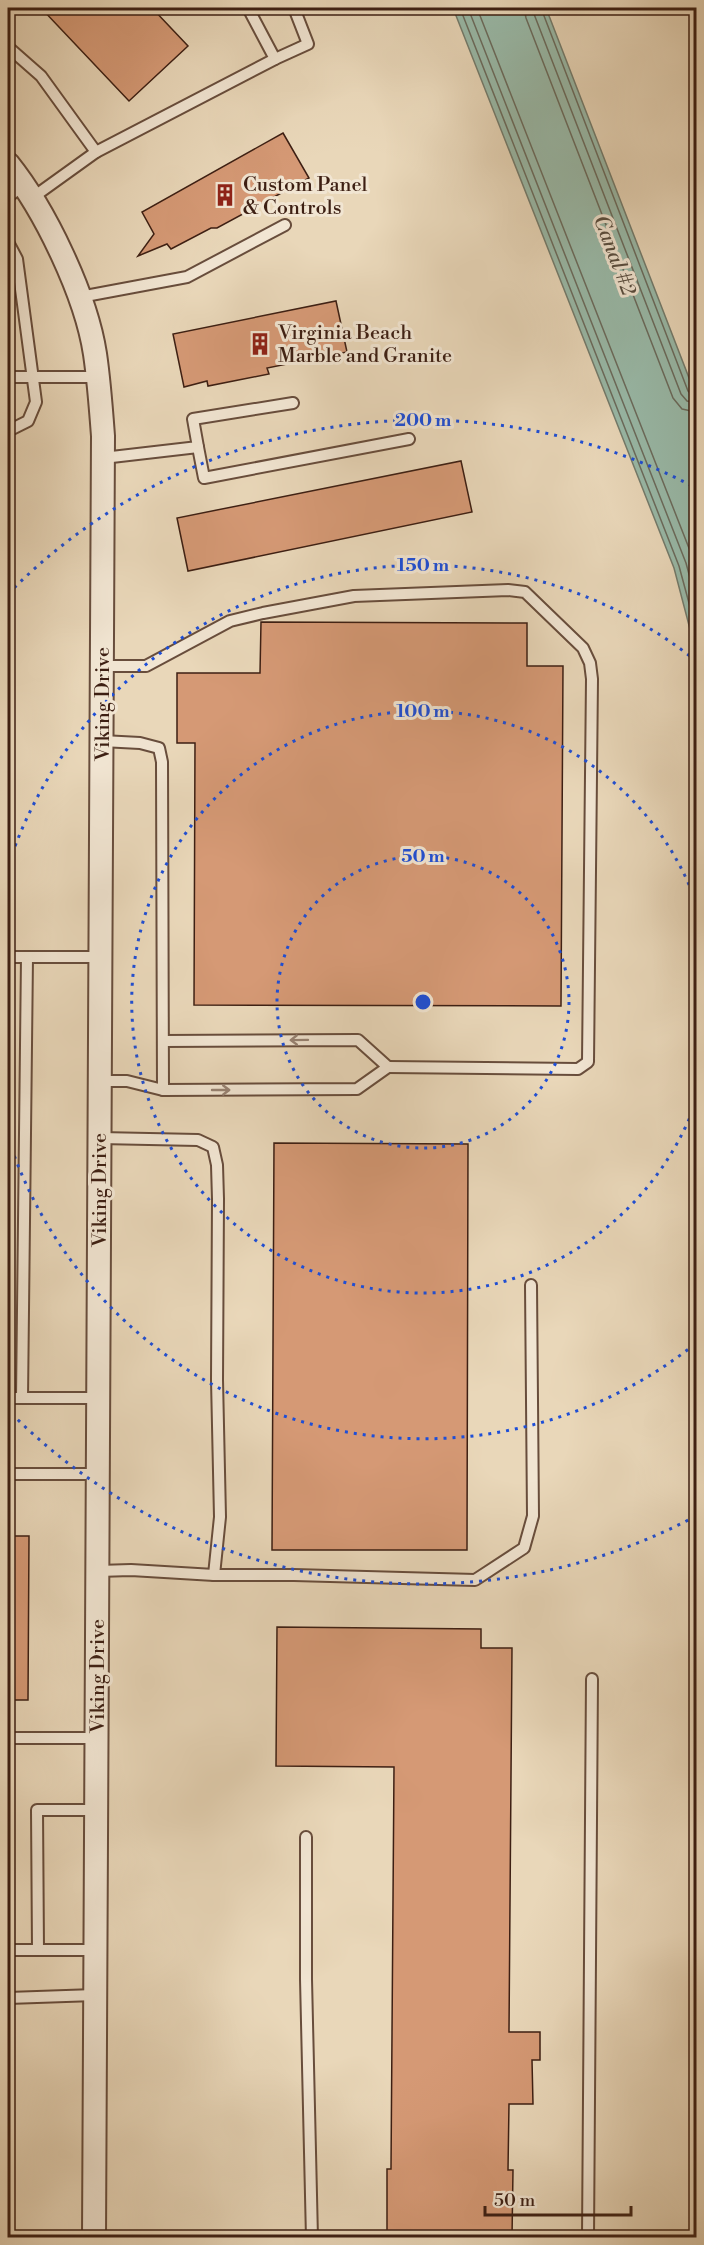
<svg xmlns="http://www.w3.org/2000/svg" width="704" height="2245" font-family="'Libre Bodoni',serif">
<style>
.water{fill:#99baa9;stroke:#747c6d;stroke-width:1.5}
.lines{fill:none;stroke-linecap:round;stroke-linejoin:round}
.shore{stroke:#6b6c5e;stroke-width:1.5}
.building{fill:#d59975;stroke:#3d1f13;stroke-width:1.5}
.lane-casing{stroke:#684d3c;stroke-width:14}
.street-casing{stroke:#684d3c;stroke-width:26}
.lane{stroke:#f1e5d2;stroke-width:10}
.street{stroke:#f1e5d2;stroke-width:22}
.oneway{stroke:#978272}
.ring{fill:none;stroke:#1d4ed8;stroke-width:3;stroke-dasharray:3 6}
.labels{text-anchor:middle;stroke-width:6;stroke-linejoin:round;paint-order:stroke}
.poi-label{font-size:20px;fill:#3d1f13;stroke:#f1e5d2;text-anchor:start}
.street-label{font-size:20px;fill:#3d1f13;stroke:#f1e5d2}
.water-label{font-size:21px;font-style:italic;fill:#594e40;stroke:#f1e5d2}
.centre{fill:#1d4ed8;stroke:#f1e5d2;stroke-width:3}
.ring-label{font-size:18px;text-anchor:middle;font-weight:bold;fill:#1d4ed8;stroke:#f1e5d2;stroke-width:6;stroke-linejoin:round;paint-order:stroke}
</style>
<rect width="100%" height="100%" fill="#e9d7b9"/>
<filter id="stains"><feTurbulence type="fractalNoise" baseFrequency=".00333" numOctaves="4"/><feColorMatrix values="0 0 0 0 .2 0 0 0 0 .09 0 0 0 0 .02 0 0 0 .5 -.17"/></filter>
<radialGradient id="worn" r=".72"><stop offset=".6" stop-color="#630" stop-opacity="0"/><stop offset="1" stop-color="#630" stop-opacity=".3"/></radialGradient>
<g class="water">
<polygon points="453,8 546,8 696,396 696,652 674,568"/>
<polygon points="696,2034 696,2237 693,2238 693,2237"/>
</g>
<g class="lines">
<g class="shore">
<polyline points="460,8 679,566 696,629"/>
<polyline points="468,8 686,563 696,600"/>
<polyline points="477,8 696,566"/>
<polyline points="524,8 526,18 673,398 682,409 696,412"/>
<polyline points="533,8 534,14 681,394 687,401 696,403"/>
<polyline points="541,8 688,391 692,395 696,396"/>
</g>
</g>
<g class="building">
<polygon points="41,8 152,8 188,46 129,101"/>
<polygon points="283,133 309,178 217,228 211,228 171,249 167,244 138,256 154,234 142,212"/>
<polygon points="336,301 347,352 267,368 269,374 208,386 207,381 184,387 173,334"/>
<polygon points="461,461 472,512 188,571 177,518"/>
<polygon points="261,622 527,623 527,666 563,666 561,1006 194,1005 195,743 177,743 177,673 260,673"/>
<polygon points="274,1143 468,1144 467,1550 272,1550"/>
<polygon points="8,1536 29,1536 28,1700 8,1700"/>
<polygon points="277,1627 481,1629 481,1648 512,1648 509,2032 540,2032 540,2060 532,2060 533,2104 509,2104 508,2170 513,2170 512,2238 387,2238 387,2169 391,2169 394,1767 276,1766"/>
</g>
<g class="lines">
<g class="lane-casing">
<g id="lane">
<polyline points="8,47 41,76 96,152 275,59 248,8"/>
<polyline points="275,59 308,44 294,8"/>
<polyline points="8,197 23,185"/>
<polyline points="32,198 96,152"/>
<polyline points="8,242 17,259 36,402 28,421 8,431"/>
<polyline points="80,297 187,277 285,225"/>
<polyline points="8,377 97,377"/>
<polyline points="198,447 204,478 409,439"/>
<polyline points="103,458 198,447 193,419 293,403"/>
<polyline points="102,666 146,666 230,621 263,613 354,596 508,590 525,592 583,648 590,663 592,679 588,1062 578,1069 388,1067"/>
<polyline points="8,957 101,957"/>
<polyline points="27,957 22,1398 98,1398"/>
<polyline points="100,1081 127,1081 163,1090 162,762 159,748 140,743 102,741"/>
<polyline points="163,1090 357,1089 388,1067 358,1040 163,1041"/>
<polyline points="8,1398 22,1398"/>
<polyline points="8,1474 98,1474"/>
<polyline points="98,1571 131,1570 214,1575 220,1517 217,1380 218,1199 217,1165 213,1147 198,1140 100,1138"/>
<polyline points="214,1575 294,1575 475,1580 524,1548 533,1516 531,1285"/>
<polyline points="8,1738 97,1738"/>
<polyline points="306,1837 306,1979 312,2238"/>
<polyline points="8,1950 96,1950"/>
<polyline points="38,1950 37,1810 96,1810"/>
<polyline points="8,1998 95,1995"/>
<polyline points="588,2238 592,1679"/>
</g>
</g>
<g class="street-casing">
<path id="street" d="M8 164C45 210 86 295 95 354 99 381 101 409 103 436L94 2238"/>
</g>
<use href="#lane" class="lane"/>
<use href="#street" class="street"/>
</g>
<defs><path id="oneway-shaft" d="M-6 0H5M1.5-3L5.5 0L1.5 3" fill="none" stroke-width="1.6" stroke-linecap="round" stroke-linejoin="round" transform="scale(1.5)"/></defs>
<g class="oneway">
<use href="#oneway-shaft" transform="translate(299 1040) rotate(179)"/>
<use href="#oneway-shaft" transform="translate(221 1090)"/>
</g>
<g class="ring">
<circle cx="423" cy="1002" r="146"/>
<path d="M696 1102A291 291 0 1 1 696 902"/>
<path d="M695 1344A437 437 0 0 1 9 1141M9 863A437 437 0 0 1 695 660"/>
<path d="M696 1516A582 582 0 0 1 8 1410M8 594A582 582 0 0 1 696 488"/>
</g>
<defs>
<g id="building-bare" transform="scale(1.8)"><path d="M-4-6H4V6H1V3H-1V6H-4ZM-2.5-4.3h1.7v1.8h-1.7ZM.8-4.3h1.7v1.8H.8ZM-2.5-1h1.7V.8h-1.7ZM.8-1h1.7V.8H.8Z" fill="#8f2418" stroke="#f1e5d2" stroke-width="2.5" paint-order="stroke"/></g>
</defs>
<g fill-rule="evenodd">
<use href="#building-bare" x="225" y="195"/>
<use href="#building-bare" x="260" y="344"/>
</g>
<g class="labels">
<g class="poi-label">
<text x="243" y="191">Custom Panel<tspan x="243" dy="23">&amp; Controls</tspan></text>
<text x="278" y="339">Virginia Beach<tspan x="278" dy="23">Marble and Granite</tspan></text>
</g>
<g class="street-label">
<text transform="translate(102 704) rotate(-90)" y="7">Viking Drive</text>
<text transform="translate(99 1190) rotate(-90)" y="7">Viking Drive</text>
<text transform="translate(97 1676) rotate(-90)" y="7">Viking Drive</text>
</g>
<g class="water-label">
<text transform="translate(615 255) rotate(69)" y="7">Canal #2</text>
</g>
</g>
<circle cx="423" cy="1002" r="9" class="centre"/>
<g class="ring-label">
<text x="423" y="426">200 m</text>
<text x="423" y="571">150 m</text>
<text x="423" y="717">100 m</text>
<text x="423" y="862">50 m</text>
</g>
<rect width="704" height="2245" fill="none" stroke="#e9d7b9" stroke-width="30"/>
<rect x="9" y="9" width="686" height="2227" fill="none" stroke="#3d1f13" stroke-width="3"/>
<rect x="15" y="15" width="674" height="2215" fill="none" stroke="#3d1f13" stroke-width="1.5"/>
<path d="M485 2206v9h146v-9" fill="none" stroke="#3d1f13" stroke-width="3"/>
<text x="494" y="2206" font-size="18" fill="#3d1f13" stroke="#f1e5d2" stroke-width="4.5" paint-order="stroke">50 m</text>
<rect width="100%" height="100%" filter="url(#stains)"/>
<rect width="100%" height="100%" fill="url(#worn)"/>
</svg>
